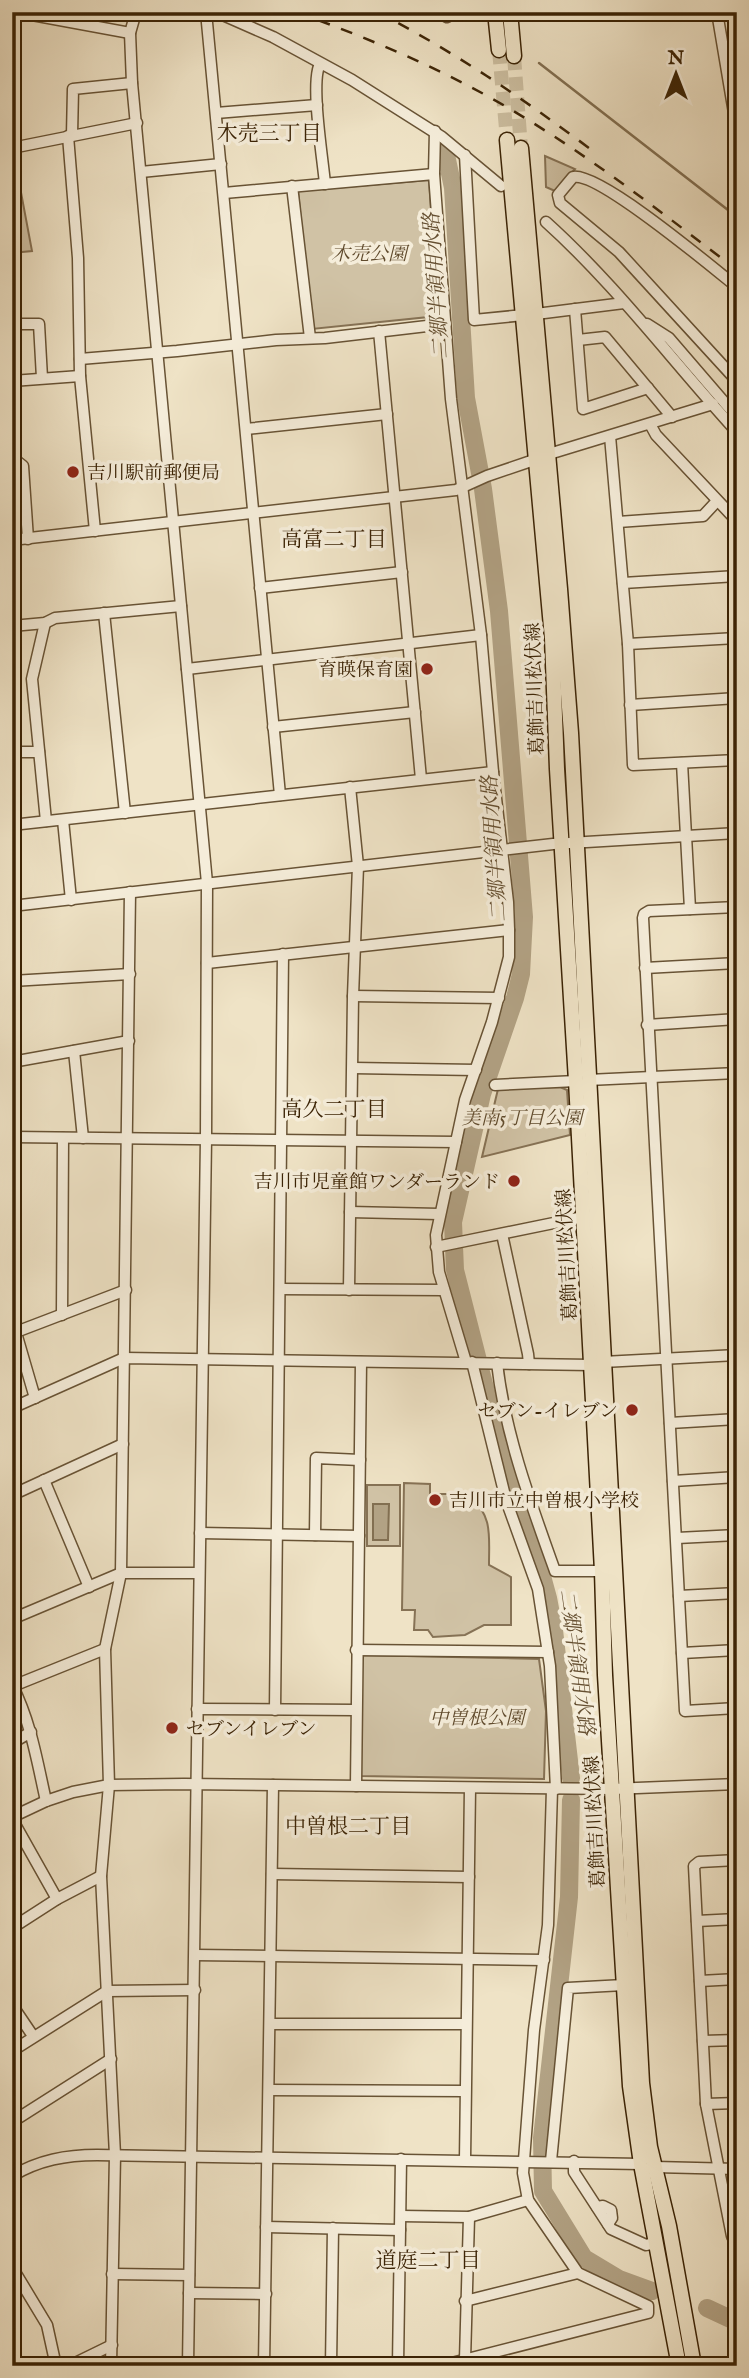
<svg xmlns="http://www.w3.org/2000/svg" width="749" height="2378" font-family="'IM FELL English','Noto Serif JP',serif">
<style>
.green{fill:#d0c2a5;stroke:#867255;stroke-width:2}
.water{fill:#b2a284;stroke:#826f51;stroke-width:2}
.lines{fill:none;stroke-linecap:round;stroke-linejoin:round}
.stream{stroke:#826f51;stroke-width:2.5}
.river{stroke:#b2a284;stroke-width:18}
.major-tunnel{stroke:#cbbd9f;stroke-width:14;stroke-dasharray:14 7;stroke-linecap:butt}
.minor-casing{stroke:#685335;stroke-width:13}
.major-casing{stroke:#3b2305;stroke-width:17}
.minor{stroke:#f5edda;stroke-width:10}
.major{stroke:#efe3c6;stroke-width:14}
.rail{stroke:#3b2305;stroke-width:2.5;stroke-dasharray:12 12;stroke-linecap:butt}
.poi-dot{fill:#8f2418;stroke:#f5edda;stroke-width:2.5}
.labels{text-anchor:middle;stroke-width:7;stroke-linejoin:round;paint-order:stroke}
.park-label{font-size:19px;font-style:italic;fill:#604b2d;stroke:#f5edda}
.poi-label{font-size:19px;fill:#3b2305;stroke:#f5edda;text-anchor:start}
.street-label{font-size:19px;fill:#3b2305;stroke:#f5edda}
.neighbourhood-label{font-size:21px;fill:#3b2305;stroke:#f5edda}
.water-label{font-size:21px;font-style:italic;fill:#654f31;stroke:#f5edda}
</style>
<rect width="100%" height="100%" fill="#efe3c6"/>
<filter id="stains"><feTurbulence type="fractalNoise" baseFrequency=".00286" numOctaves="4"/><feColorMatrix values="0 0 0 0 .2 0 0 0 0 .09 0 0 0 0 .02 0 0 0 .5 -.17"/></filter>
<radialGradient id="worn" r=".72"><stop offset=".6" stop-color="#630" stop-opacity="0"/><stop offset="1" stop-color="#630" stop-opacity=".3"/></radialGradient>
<g class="green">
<polygon points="12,155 14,155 32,251 12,253"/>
<polygon points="545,156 575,169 555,191 546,187"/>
<polygon points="429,180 438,316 312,329 298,191"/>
<polygon points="560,1087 567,1090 570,1135 482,1157 498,1089"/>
<path d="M404 1483 430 1484V1494H469C493 1518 489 1533 489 1565L511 1577V1625H484L465 1635 433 1637 428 1630H414L415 1610H402Z"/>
<rect x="367" y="1485" width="33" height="61"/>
<polygon points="361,1655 539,1659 546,1711 544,1779 360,1776"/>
</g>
<polygon class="water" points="373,1504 389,1504 388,1540 373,1540"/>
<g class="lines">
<polyline class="stream" points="539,63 728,210"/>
<g class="river">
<polyline points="445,150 453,188 466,398 483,489 499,611 524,917 521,974 515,998 482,1094 453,1222 455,1270 500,1447 539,1565 548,1598 554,1630 571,1778"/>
<polyline points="571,1800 569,1897 542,2138 543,2191 584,2258 619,2279 652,2291"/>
<polyline points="707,2308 737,2322"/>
</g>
<g class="major-tunnel">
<polyline points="499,50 507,140"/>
<polyline points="514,56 521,148"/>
</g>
<g class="minor-casing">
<g id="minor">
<polyline points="16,12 130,33"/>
<polyline points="136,12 130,33 132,83 207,883 206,1139 188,2366"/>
<polyline points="206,12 280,795"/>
<polyline points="216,12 273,37 352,80 442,137 501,186"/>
<polyline points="438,12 447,17 446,12"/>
<polyline points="717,12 737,131"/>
<path d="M320 64C310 82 323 160 325 184"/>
<polyline points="216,113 317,105"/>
<polyline points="72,135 73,89 132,83"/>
<polyline points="68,136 78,258 80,376 95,531"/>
<polyline points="12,148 137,123"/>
<polyline points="465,155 474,320 524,315"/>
<polyline points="141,172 221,164"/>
<polyline points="434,174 435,131"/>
<polyline points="292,186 310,338"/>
<polyline points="224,193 434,174 451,399 481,635 493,772 508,902 509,930 509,957 492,1022 465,1100 436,1235 439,1272 466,1362"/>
<path d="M546 222C616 285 673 362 737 432"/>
<path d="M737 287C712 267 598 171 573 177L558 195 560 203 619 252 737 381"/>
<polyline points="575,309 583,409 648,388"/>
<polyline points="536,314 624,303"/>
<polyline points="12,324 39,324 42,378"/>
<polyline points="647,324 669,338 737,417"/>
<polyline points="379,331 421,779"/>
<polyline points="578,340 605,337 672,417"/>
<polyline points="80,359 177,351 276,340 325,338 444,324"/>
<polyline points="12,381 80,376"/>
<polyline points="650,424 656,435 737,521"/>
<polyline points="246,429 387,414"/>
<polyline points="610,436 628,644 633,765 737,760"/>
<polyline points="549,454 713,404"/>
<polyline points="12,462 18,462 23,466 28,539"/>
<polyline points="618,522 703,516 717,501"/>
<polyline points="12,540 456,490 487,476 537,459"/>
<polyline points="623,583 737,576"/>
<polyline points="260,588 402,572"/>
<polyline points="104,613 125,813"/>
<polyline points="45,623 32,679 46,821"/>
<polyline points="12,626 45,623 55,618 181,606"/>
<polyline points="628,644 737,638"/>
<polyline points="187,669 481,635"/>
<polyline points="630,705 737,698"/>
<polyline points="273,727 415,712"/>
<polyline points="12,752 39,752"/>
<polyline points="682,763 690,909"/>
<polyline points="63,820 71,900"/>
<polyline points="12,825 493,772"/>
<polyline points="12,906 553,844 737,833"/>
<polyline points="737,907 649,911 644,914 643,918 685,1711 737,1708"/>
<polyline points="207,963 509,930"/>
<polyline points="645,968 737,963"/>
<polyline points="12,981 130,974"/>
<polyline points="353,996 499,998"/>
<polyline points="647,1025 737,1019"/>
<polyline points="74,1051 83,1138"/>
<polyline points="12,1062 129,1041"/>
<polyline points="353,1068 476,1070"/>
<polyline points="588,1080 737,1073"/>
<polyline points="495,1085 576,1081"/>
<polyline points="12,1137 456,1142"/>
<polyline points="350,1212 439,1214"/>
<polyline points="502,1234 528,1354 529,1364"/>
<polyline points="436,1247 583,1217"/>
<polyline points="280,1289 444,1290"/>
<polyline points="349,1290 353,996 358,866 350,787"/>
<polyline points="62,1315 63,1138"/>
<polyline points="12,1319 35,1398"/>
<polyline points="16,1332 126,1290"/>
<polyline points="472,1362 506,1500 538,1589 550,1666 556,1789"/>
<polyline points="603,1362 737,1355"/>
<path d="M497 1363C505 1434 531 1504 555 1571H602"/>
<polyline points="12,1408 124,1358 591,1365"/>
<polyline points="670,1423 737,1419"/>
<polyline points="44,1480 89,1587"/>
<polyline points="673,1481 737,1477"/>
<polyline points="12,1495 123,1444"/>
<polyline points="200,1533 359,1536"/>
<polyline points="315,1535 316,1458 360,1460"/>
<polyline points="677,1538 737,1535"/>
<polyline points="679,1596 737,1593"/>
<polyline points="12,1619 121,1573 198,1573"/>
<polyline points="356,1650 548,1652"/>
<polyline points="682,1653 737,1650"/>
<path d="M12 1685C31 1722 37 1761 46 1801"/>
<polyline points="13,1686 105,1649"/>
<polyline points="734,1708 737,1786"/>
<polyline points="197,1709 355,1710"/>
<polyline points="275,1710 283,954"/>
<polyline points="12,1743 31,1732"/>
<polyline points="356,1786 361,1362"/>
<polyline points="12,1817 46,1801 73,1792 109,1785 184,1784 612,1789 737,1784"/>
<polyline points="12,1819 57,1899"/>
<polyline points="737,1860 699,1862 694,1866 706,2104 732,2236 737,2236"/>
<polyline points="272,1874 469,1877"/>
<polyline points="697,1921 737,1919"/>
<polyline points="12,1928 57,1899 101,1876"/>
<polyline points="195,1955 544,1960"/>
<polyline points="700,1981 737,1979"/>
<polyline points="12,2005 33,2036"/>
<polyline points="270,2024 466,2024"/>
<polyline points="703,2041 737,2040"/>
<polyline points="12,2051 107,1991 195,1990"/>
<polyline points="269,2090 465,2091"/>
<polyline points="706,2104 737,2103"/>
<polyline points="12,2122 111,2059"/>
<polyline points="465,2160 470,1788"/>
<polyline points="551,2161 568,1988 624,1985"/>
<polyline points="574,2161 574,2172 611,2229 646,2245 655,2243"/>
<polyline points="655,2167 737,2169"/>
<path d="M12 2176C39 2160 66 2155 97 2155L641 2164"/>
<polyline points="597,2207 603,2206 611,2210 612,2218 608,2224"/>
<polyline points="401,2216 469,2217 528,2200"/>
<polyline points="266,2227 400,2230"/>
<polyline points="12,2267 47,2325 56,2366"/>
<polyline points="112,2274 189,2275"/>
<polyline points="189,2293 266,2294"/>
<polyline points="465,2301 578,2273"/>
<polyline points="465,2360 469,2217"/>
<polyline points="69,2366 112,2345"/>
<polyline points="111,2366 115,2155 101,1876 109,1785 105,1649 121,1573 130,892"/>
<polyline points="264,2366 273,1785"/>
<polyline points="331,2366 333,2228"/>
<polyline points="398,2366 401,2159"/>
<polyline points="440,2366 648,2313 648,2306 578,2273 528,2200 523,2173 534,2030 548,1925 552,1789"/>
</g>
</g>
<g class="major-casing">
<g id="major">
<polyline points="495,12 499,50"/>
<polyline points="510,12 514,56"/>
<polyline points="507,140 552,638 557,769 576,1081 602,1571 605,1675 630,2086 641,2164 679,2366"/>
<polyline points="521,148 560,589 571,733 642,2083 650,2147 669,2226 694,2366"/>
</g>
</g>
<use href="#minor" class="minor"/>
<use href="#major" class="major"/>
<g class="rail">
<path d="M296 12C379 42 459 76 533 123 604 167 670 219 737 270"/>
<path d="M377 12C455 52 519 96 589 148"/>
</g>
</g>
<g class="poi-dot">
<circle cx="73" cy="472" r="7"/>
<circle cx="427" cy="669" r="7"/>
<circle cx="514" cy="1181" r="7"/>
<circle cx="632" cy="1410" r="7"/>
<circle cx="435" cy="1500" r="7"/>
<circle cx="172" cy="1728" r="7"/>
</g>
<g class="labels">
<g class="park-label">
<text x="369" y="260">木売公園</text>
<text x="522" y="1124">美南5丁目公園</text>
<text x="477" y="1724">中曽根公園</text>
</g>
<g class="poi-label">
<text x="87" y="479">吉川駅前郵便局</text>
<text x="413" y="676" text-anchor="end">育暎保育園</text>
<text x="500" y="1188" text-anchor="end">吉川市児童館ワンダーランド</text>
<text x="618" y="1417" text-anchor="end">セブン-イレブン</text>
<text x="449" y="1507">吉川市立中曽根小学校</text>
<text x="186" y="1735">セブンイレブン</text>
</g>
<g class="street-label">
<text transform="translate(534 689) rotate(-92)" y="7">葛飾吉川松伏線</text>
<text transform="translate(566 1255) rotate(-93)" y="7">葛飾吉川松伏線</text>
<text transform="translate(594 1822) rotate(-93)" y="7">葛飾吉川松伏線</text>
</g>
<g class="neighbourhood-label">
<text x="269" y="140">木売三丁目</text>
<text x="334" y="546">高富二丁目</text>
<text x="334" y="1116">高久二丁目</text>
<text x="348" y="1833">中曽根二丁目</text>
<text x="428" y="2267">道庭二丁目</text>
</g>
<g class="water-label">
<text transform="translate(436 286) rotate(-94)" y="7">二郷半領用水路</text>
<text transform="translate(494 849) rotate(-94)" y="7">二郷半領用水路</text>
<text transform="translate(577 1662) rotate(82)" y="7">二郷半領用水路</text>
</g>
</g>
<rect width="749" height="2378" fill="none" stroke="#efe3c6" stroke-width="42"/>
<rect x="14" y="14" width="721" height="2350" fill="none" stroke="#3b2305" stroke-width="3.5"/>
<rect x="21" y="21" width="707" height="2336" fill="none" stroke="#3b2305" stroke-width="2"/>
<g transform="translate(676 74)" stroke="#f5edda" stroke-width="5" paint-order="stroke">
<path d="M0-5L12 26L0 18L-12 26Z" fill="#3b2305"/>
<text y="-10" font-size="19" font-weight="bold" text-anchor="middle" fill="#3b2305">N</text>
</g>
<rect width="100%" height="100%" filter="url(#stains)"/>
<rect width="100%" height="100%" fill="url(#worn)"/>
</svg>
